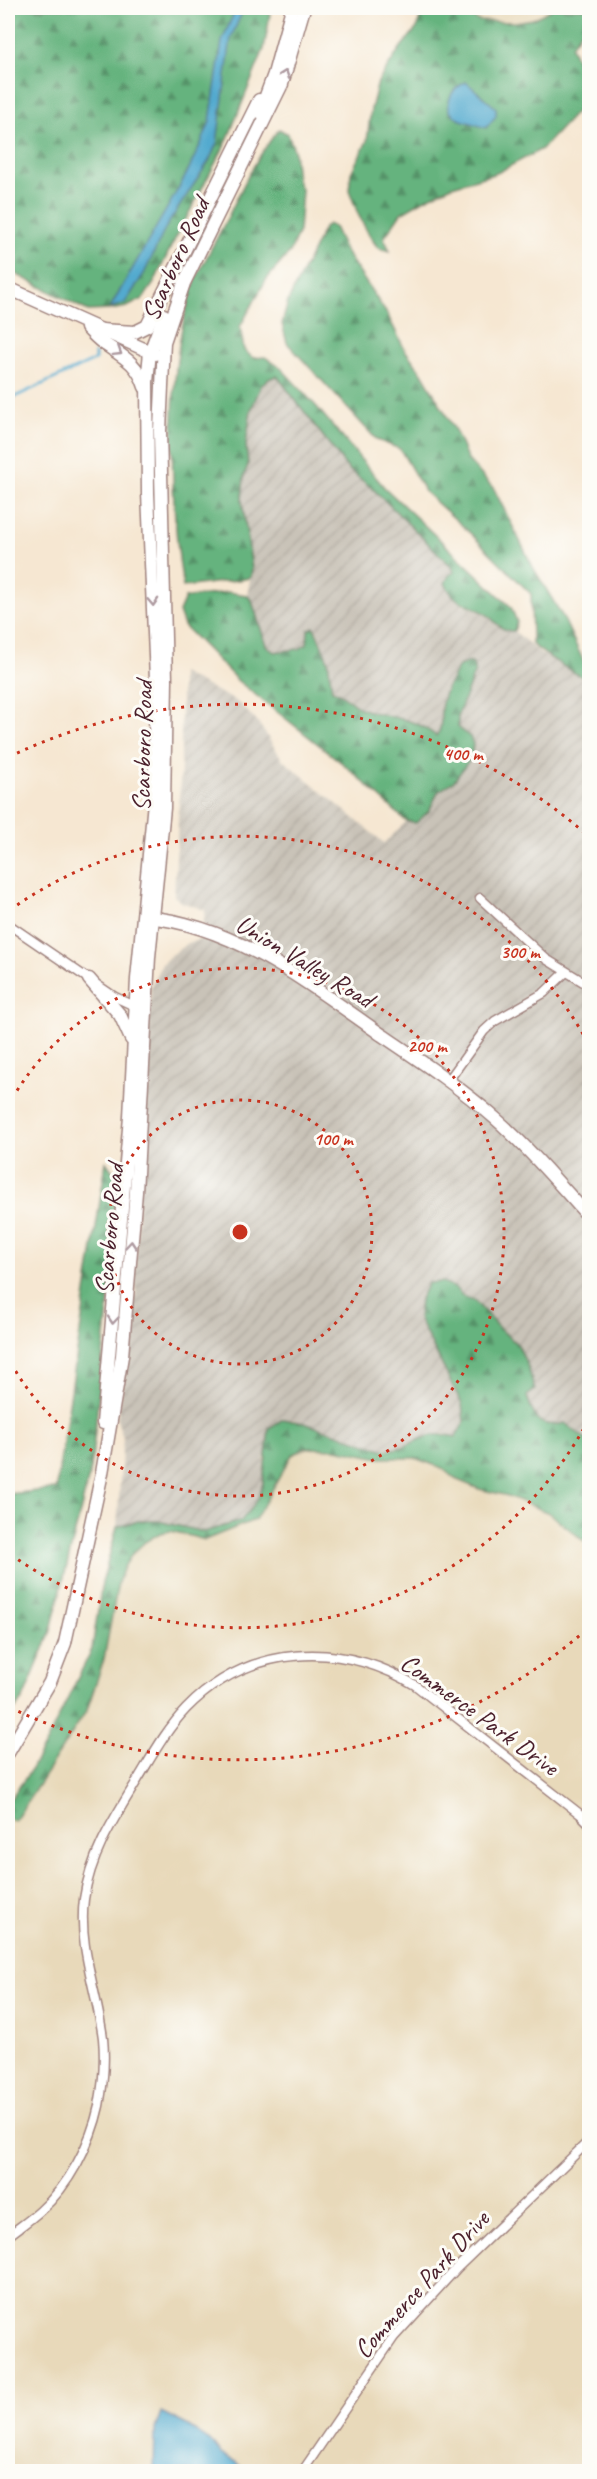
<svg xmlns="http://www.w3.org/2000/svg" width="597" height="2479" font-family="Caveat,sans-serif">
<style>
.built{fill:#e8d9ba}
.industrial{fill:url(#industrial-furrows)}
.forest{fill:url(#forest-firs);stroke:#586954;stroke-width:1.5}
.water{fill:#52aacf;stroke:#4e647d;stroke-width:1.5}
.lines{fill:none;stroke-linecap:round;stroke-linejoin:round}
.stream{stroke:#52aacf;stroke-width:3}
.street-casing{stroke:#a0837e;stroke-width:11}
.secondary-casing{stroke:#a0837e;stroke-width:15}
.street{stroke:#fff;stroke-width:8}
.secondary{stroke:#fff;stroke-width:12}
.oneway{stroke:#ae9aa0}
.ring{fill:none;stroke:#c8321e;stroke-width:3;stroke-dasharray:3 6}
.labels{text-anchor:middle;stroke-width:6;stroke-linejoin:round;paint-order:stroke}
.street-label{font-size:26px;fill:#4a1f2b;stroke:#fdfcf7}
.centre{fill:#c8321e;stroke:#fdfcf7;stroke-width:3}
.ring-label{font-size:18px;text-anchor:middle;font-weight:bold;fill:#c8321e;stroke:#fdfcf7;stroke-width:6;stroke-linejoin:round;paint-order:stroke}
</style>
<defs>
<pattern id="industrial-furrows" width="10" height="10" patternUnits="userSpaceOnUse" patternTransform="scale(1.5)"><rect width="10" height="10" fill="#c9c3b8"/><path d="M-1 1l2-2M0 10L10 0M9 11l2-2" fill="none" stroke="#aea79e"/></pattern>
<pattern id="forest-firs" width="22" height="20" patternUnits="userSpaceOnUse" patternTransform="scale(1.5)"><rect width="22" height="20" fill="#65b37e"/><path d="M5 1l3.5 6h-7zM16 11l3.5 6h-7z" fill="#559167"/></pattern>
</defs>
<rect width="100%" height="100%" fill="#fdfcf7"/>
<filter id="ink" filterUnits="userSpaceOnUse"><feTurbulence type="fractalNoise" baseFrequency=".0167" numOctaves="2"/><feDisplacementMap in="SourceGraphic" scale="12" xChannelSelector="R" yChannelSelector="G"/><feConvolveMatrix kernelMatrix="1 2 1 2 8 2 1 2 1" color-interpolation-filters="sRGB"/></filter>
<filter id="wash" filterUnits="userSpaceOnUse"><feTurbulence type="fractalNoise" baseFrequency=".008" numOctaves="4" result="noise"/><feDisplacementMap in="SourceGraphic" scale="24" xChannelSelector="R" yChannelSelector="G"/><feGaussianBlur stdDeviation="1.35" result="paint"/><feColorMatrix in="noise" values="0 0 0 0 0 0 0 0 0 0 0 0 0 0 0 0 0 1.4 0 .05"/><feComposite in="paint" operator="in"/></filter>
<g filter="url(#wash)">
<rect width="100%" height="100%" fill="#f6e7d2"/>
<g class="built">
<polygon points="453,8 554,8 533,19 515,22 479,21"/>
<polygon points="306,1448 336,1449 380,1458 415,1458 442,1468 455,1479 479,1489 508,1496 549,1513 590,1545 589,2471 8,2472 8,1819 15,1821 87,1710 104,1659 118,1583 124,1567 132,1554 145,1542 160,1533 170,1531 205,1540 255,1520 292,1455"/>
</g>
<polygon class="industrial" points="277,376 348,469 373,489 452,567 462,604 485,613 499,627 507,631 514,631 541,654 557,661 582,679 589,679 589,1442 565,1423 550,1426 542,1423 532,1413 527,1396 535,1390 528,1367 518,1345 497,1326 474,1300 464,1297 455,1288 418,1317 462,1404 464,1422 456,1437 443,1433 393,1449 385,1450 292,1419 264,1458 263,1483 258,1499 241,1521 204,1532 138,1521 117,1527 123,1437 117,1420 129,1353 133,1298 136,1295 135,1269 151,985 162,964 171,955 188,943 202,939 205,910 181,902 174,896 181,767 181,673 236,701 257,721 282,759 384,843 406,822 416,823 429,811 463,733 458,727 458,715 475,671 473,664 469,662 459,666 441,705 440,732 436,737 429,730 357,707 332,690 328,660 316,629 307,639 307,644 299,649 274,652 266,645 252,601 247,595 252,569 242,500 244,476 248,465 246,445 251,410 261,386 268,379"/>
<g class="forest">
<polygon points="8,8 271,8 264,49 226,143 170,249 154,283 143,299 127,307 110,310 88,311 8,270"/>
<polygon points="423,8 453,8 479,21 515,22 533,19 554,8 589,8 589,20 571,46 581,69 579,109 542,149 497,173 452,186 425,199 401,213 384,238 390,251 378,248 369,235 358,214 349,190 351,173 367,141 371,109 378,82 401,47 417,28"/>
<path d="M279 129 288 134 294 150 297 180 302 191 299 231 290 252 266 280 240 327 244 350 253 358 265 357 281 368 316 406 385 488 511 607 517 622 514 631C500 632 496 621 486 614 469 602 455 606 445 583L449 575 454 572 452 567 373 489 348 469 277 376 268 379 261 386 251 410 246 444 248 465 244 476 242 500 252 569 251 577 245 579 183 587C170 505 166 382 188 302 194 277 217 239 229 215 244 183 256 158 279 129Z"/>
<path d="M328 224 334 227 345 251 387 314 405 350 422 373 455 430 468 460 494 489 534 569 563 617 589 673V679C581 679 539 651 532 644L531 594 467 530 425 492 400 449 377 440 287 343 282 324 288 301 324 228Z"/>
<path d="M227 592 247 595 252 601 266 645 274 652 299 649 307 644 308 630 314 627 328 660 332 690C344 693 349 703 360 708 388 719 411 715 436 736 444 728 439 714 442 703 445 689 452 678 459 666L469 662 473 664 475 671 458 715V727L470 737 473 744 471 758 454 781 438 792 429 811 416 823 406 821 347 767 238 681 184 626 179 612 185 598Z"/>
<polygon points="106,1162 116,1176 116,1189 110,1290 91,1468 50,1634 23,1699 8,1718 8,1494 56,1489"/>
<path d="M443 1282 455 1288 464 1297 474 1300 497 1326 518 1345 528 1367 535 1390 527 1396C534 1419 539 1429 565 1423L589 1442V1545L549 1513 508 1496 479 1489 455 1479 442 1468 415 1458H380L336 1449 306 1448 292 1455 255 1520 205 1540 171 1531 160 1533 145 1542 132 1554 124 1567 118 1583 104 1659 87 1710 15 1821 8 1819V1802L27 1776 45 1745 92 1649 102 1583 117 1527 138 1521H158L204 1532 241 1521 258 1499 263 1483 269 1428 283 1419 304 1423 385 1450C416 1449 421 1428 456 1437L464 1422 462 1404 418 1318 420 1299 428 1283Z"/>
</g>
<g class="water">
<polygon points="236,8 244,8 231,38 217,143 209,161 166,227 144,274 125,303 110,308 186,175 203,139 210,121 222,41"/>
<path d="M466 82 496 108V116L486 128 458 119 449 111C447 98 453 88 466 82Z"/>
<polygon points="161,2412 187,2425 210,2440 221,2454 236,2462 245,2471 154,2471 155,2429"/>
</g>
<g class="lines">
<polyline class="stream" points="8,400 95,360 95,354"/>
</g>
</g>
<g filter="url(#ink)">
<g class="lines">
<g class="street-casing">
<g id="street">
<polyline points="480,898 546,959 590,986"/>
<polyline points="8,924 115,997 139,1008"/>
<polyline points="448,1081 484,1031 495,1021 544,993 565,973"/>
<path d="M8 2236C18 2228 30 2220 40 2211 69 2186 91 2143 99 2106 103 2085 105 2059 103 2038 97 1992 78 1946 84 1899 90 1856 113 1820 135 1784 151 1758 165 1731 186 1709 249 1644 340 1640 415 1685L580 1814 590 1824"/>
<polyline points="302,2472 394,2337 457,2268 590,2140"/>
</g>
</g>
<g class="secondary-casing">
<g id="secondary">
<polyline points="260,112 274,74 292,8"/>
<polyline points="8,288 155,354"/>
<path d="M87 328C93 334 99 341 106 345 124 357 138 364 145 387"/>
<polyline points="100,330 135,332 147,326 259,100"/>
<path d="M146 917C235 925 309 984 379 1033 419 1060 460 1087 496 1119 530 1149 559 1184 590 1218"/>
<polyline points="89,979 120,1015 131,1039"/>
<polyline points="103,1423 130,1117 137,979 154,802 156,679 148,493 147,382 150,352 164,315"/>
<polyline points="8,1753 50,1682 65,1643 102,1473 122,1356 136,1192 149,957 164,808 166,680 160,431 164,342 184,283 282,84 304,8"/>
</g>
</g>
<use href="#street" class="street"/>
<use href="#secondary" class="secondary"/>
</g>
<defs><path id="oneway-chevron" d="M-2-3.5L2.5 0L-2 3.5" fill="none" stroke-width="1.6" stroke-linecap="round" stroke-linejoin="round" transform="scale(1.5)"/></defs>
<g class="oneway">
<use href="#oneway-chevron" transform="translate(285 74) rotate(-71)"/>
<use href="#oneway-chevron" transform="translate(118 352) rotate(32)"/>
<use href="#oneway-chevron" transform="translate(153 602) rotate(88)"/>
<use href="#oneway-chevron" transform="translate(131 1245) rotate(-85)"/>
<use href="#oneway-chevron" transform="translate(113 1320) rotate(95)"/>
</g>
</g>
<g class="ring">
<circle cx="240" cy="1232" r="132"/>
<path d="M8 1106A264 264 0 1 1 8 1358"/>
<path d="M588 1421A396 396 0 0 1 10 1554M10 910A396 396 0 0 1 588 1043"/>
<path d="M586 1630A528 528 0 0 1 9 1707M9 757A528 528 0 0 1 586 834"/>
</g>
<g class="labels">
<g class="street-label">
<text transform="translate(175 259) rotate(-66)" y="9">Scarboro Road</text>
<text transform="translate(142 746) rotate(-89)" y="9">Scarboro Road</text>
<text transform="translate(305 961) rotate(31)" y="9">Union Valley Road</text>
<text transform="translate(109 1229) rotate(-85)" y="9">Scarboro Road</text>
<text transform="translate(480 1714) rotate(36)" y="9">Commerce Park Drive</text>
<text transform="translate(421 2284) rotate(-48)" y="9">Commerce Park Drive</text>
</g>
</g>
<circle cx="240" cy="1232" r="9" class="centre"/>
<g class="ring-label">
<text x="463" y="760">400 m</text>
<text x="520" y="958">300 m</text>
<text x="427" y="1052">200 m</text>
<text x="333" y="1145">100 m</text>
</g>
<rect width="597" height="2479" fill="none" stroke="#fdfcf7" stroke-width="30"/>
</svg>
